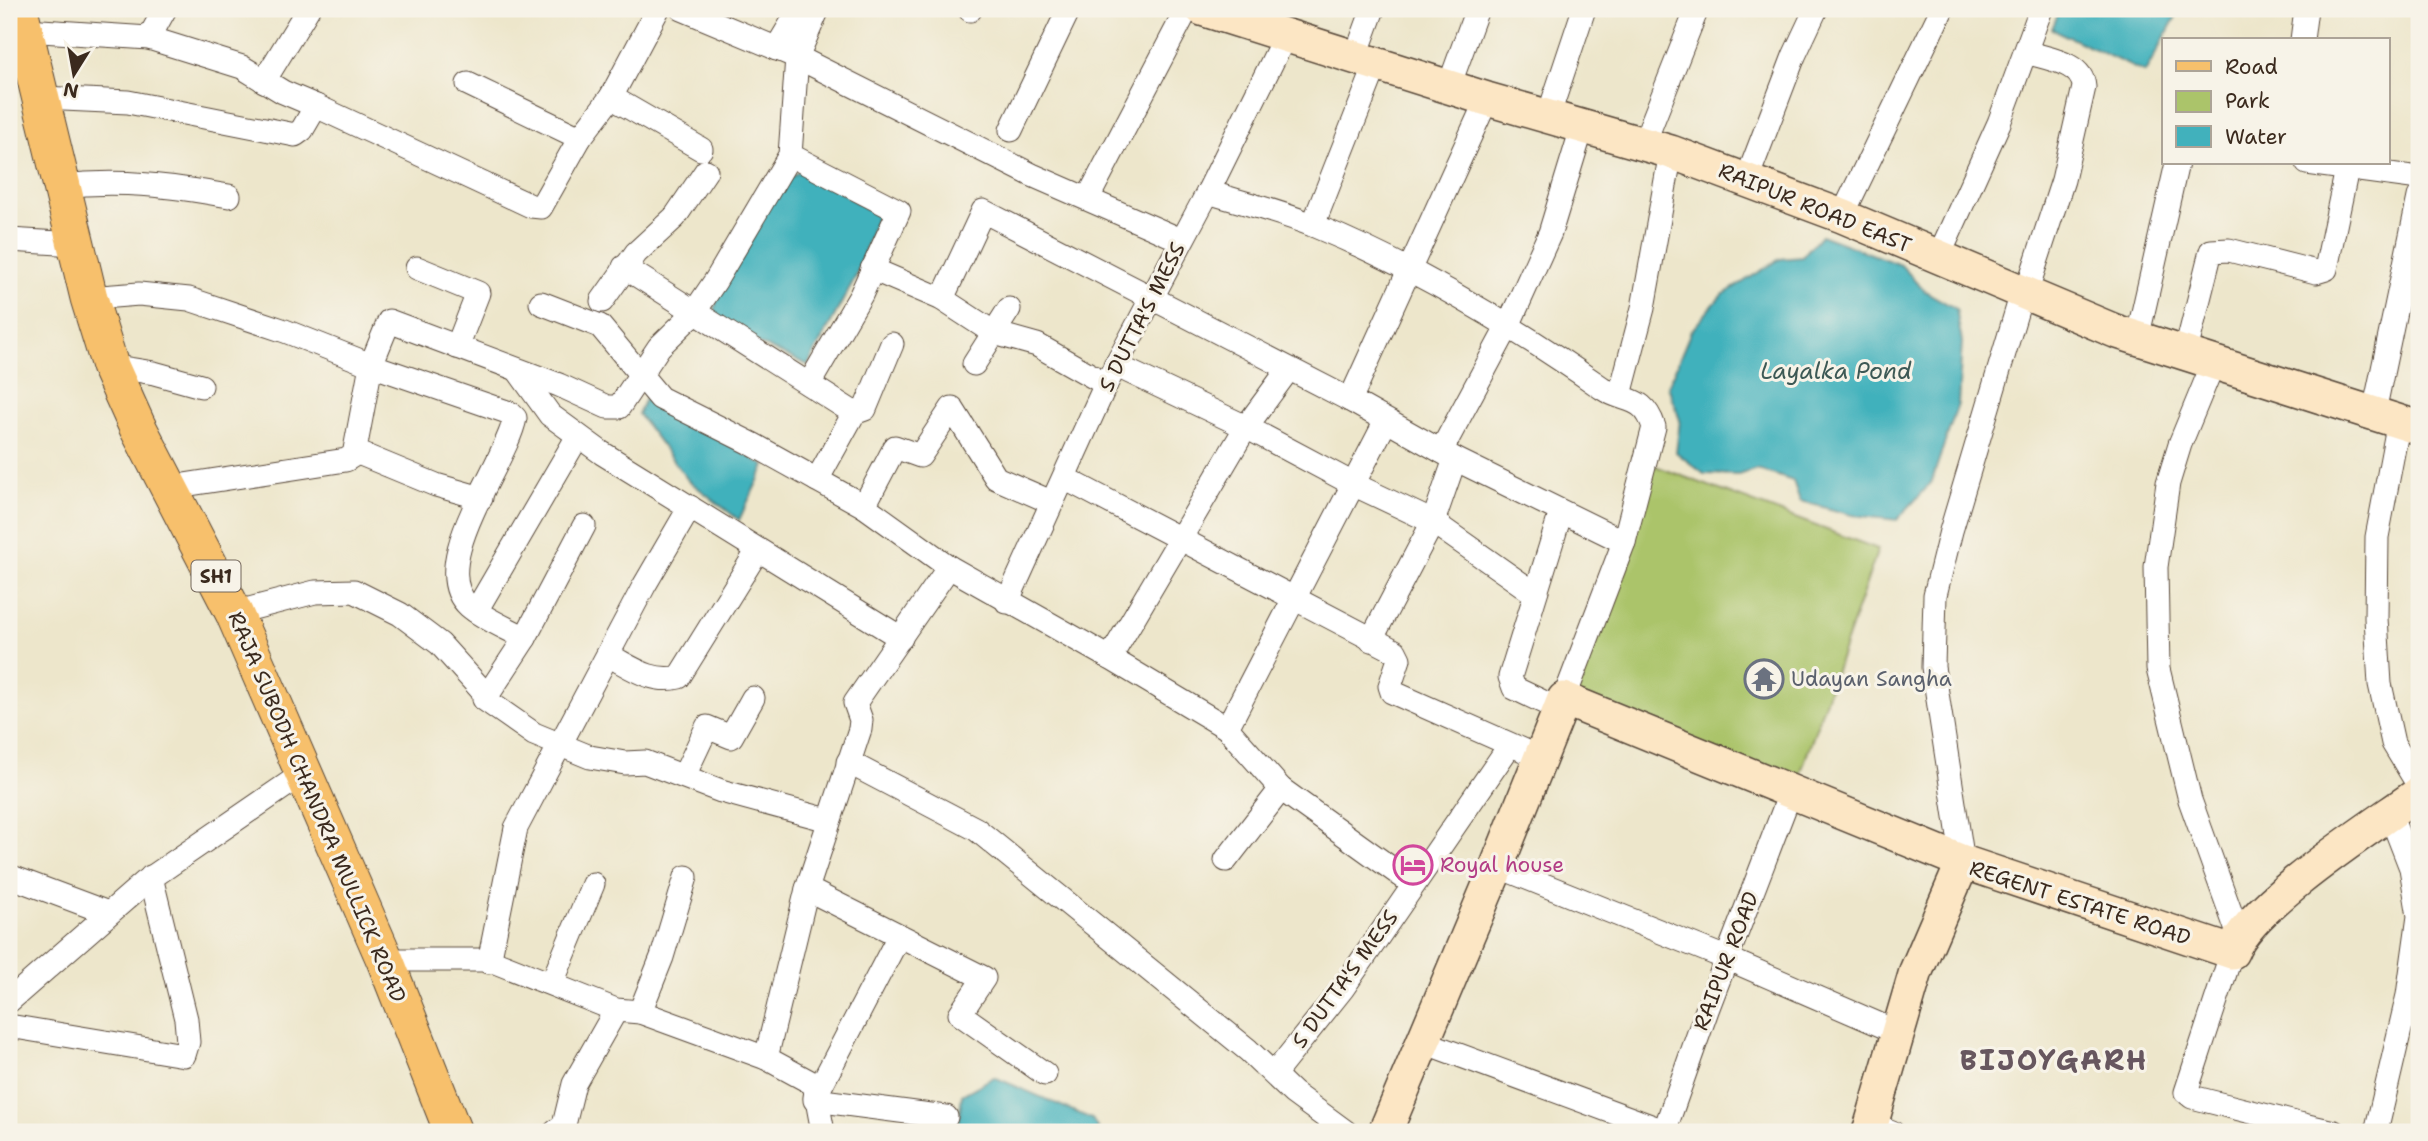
<svg xmlns="http://www.w3.org/2000/svg" width="2428" height="1141" font-family="'Shantell Sans',sans-serif">
<style>
.green{fill:#abc46a;stroke:#737744;stroke-width:2}
.water{fill:#41b1bc;stroke:#3e6e6d;stroke-width:2}
.lines{fill:none;stroke-linecap:round;stroke-linejoin:round}
.street-casing{stroke:#564638;stroke-width:25}
.secondary-casing{stroke:#564638;stroke-width:36}
.primary-casing{stroke:#564638;stroke-width:39}
.street{stroke:#fff;stroke-width:23}
.secondary{stroke:#fce6c4;stroke-width:33}
.primary{stroke:#f7c06c;stroke-width:37}
.labels{text-anchor:middle;stroke-width:6;stroke-linejoin:round;paint-order:stroke}
.shield{fill:#f7f3e8;stroke:#73665b;stroke-width:2}
.shield-label{font-size:19px;font-weight:bold;fill:#3b2a1e}
.street-label{font-size:21px;fill:#3b2a1e;stroke:#f7f3e8}
.worship-label{font-size:21px;fill:#5b616d;stroke:#f7f3e8;text-anchor:start}
.hotel-label{font-size:21px;fill:#b23c85;stroke:#f7f3e8;text-anchor:start}
.water-label{font-size:23px;font-style:italic;fill:#3d5955;stroke:#f7f3e8}
.district-label{font-size:28px;font-weight:bold;letter-spacing:2px;fill:#67575f;stroke:#f7f3e8}
</style>
<rect width="100%" height="100%" fill="#f7f3e8"/>
<filter id="ink" filterUnits="userSpaceOnUse"><feTurbulence type="fractalNoise" baseFrequency=".0143" numOctaves="2"/><feDisplacementMap in="SourceGraphic" scale="14" xChannelSelector="R" yChannelSelector="G"/><feConvolveMatrix kernelMatrix="1 2 1 2 8 2 1 2 1" color-interpolation-filters="sRGB"/></filter>
<filter id="wash" filterUnits="userSpaceOnUse"><feTurbulence type="fractalNoise" baseFrequency=".00686" numOctaves="4" result="noise"/><feDisplacementMap in="SourceGraphic" scale="28" xChannelSelector="R" yChannelSelector="G"/><feGaussianBlur stdDeviation="1.57" result="paint"/><feColorMatrix in="noise" values="0 0 0 0 0 0 0 0 0 0 0 0 0 0 0 0 0 1.4 0 .05"/><feComposite in="paint" operator="in"/></filter>
<g filter="url(#wash)">
<rect width="100%" height="100%" fill="#ede6cb"/>
<polygon class="green" points="1650,464 1878,549 1795,789 1566,694"/>
<g class="water">
<polygon points="2060,9 2180,9 2145,73 2052,29"/>
<polygon points="803,169 877,215 856,276 808,365 735,334 714,317 718,290 771,191"/>
<polygon points="1821,235 1901,265 1925,291 1956,309 1962,342 1958,404 1931,483 1897,520 1852,515 1800,501 1793,481 1757,469 1739,475 1704,474 1676,452 1680,420 1668,386 1691,331 1721,296 1780,259 1802,257"/>
<polygon points="647,394 765,466 739,520 688,480 638,414"/>
<polygon points="994,1077 1092,1119 1100,1132 957,1132 962,1095"/>
</g>
</g>
<g filter="url(#ink)">
<g class="lines">
<g class="street-casing">
<g id="street">
<polyline points="682,9 797,57 1032,175 1181,240"/>
<polyline points="970,10 970,9"/>
<polyline points="26,30 149,38 242,67 283,92 316,106"/>
<polyline points="149,38 165,9"/>
<polyline points="2302,40 2306,9"/>
<polyline points="776,49 800,9"/>
<polyline points="1355,58 1373,9"/>
<polyline points="264,81 308,9"/>
<polyline points="468,84 580,138"/>
<polyline points="1449,86 1477,9"/>
<polyline points="611,97 701,149"/>
<polyline points="42,98 128,102 295,135 302,130 316,106 531,206 541,207 580,138 611,97 658,9"/>
<polyline points="1548,117 1584,9"/>
<polyline points="1011,130 1069,9"/>
<polyline points="1644,143 1697,9"/>
<polyline points="790,155 899,211 861,295 809,384"/>
<polyline points="2307,163 2419,178"/>
<polyline points="1747,179 1794,56 1816,9"/>
<path d="M62 186C120 179 172 186 229 196"/>
<path d="M1208 192C1244 203 1281 212 1315 226 1417 268 1512 325 1602 388 1626 404 1643 394 1654 427L1624 542 1564 699"/>
<polyline points="1088,198 1187,9"/>
<polyline points="1842,216 1942,9"/>
<polyline points="1313,225 1376,65"/>
<polyline points="9,240 76,244"/>
<polyline points="1938,258 1999,123 2041,9"/>
<polyline points="624,267 854,413"/>
<polyline points="417,268 478,293 457,347"/>
<polyline points="872,269 942,299 994,333 1037,345 1106,384"/>
<path d="M2026 293 2063 180 2084 87C2082 62 2047 59 2026 52"/>
<polyline points="89,298 139,294 189,299 285,331 371,365 354,455 346,460 171,487"/>
<polyline points="942,299 983,211 1350,400 1455,459 1624,542"/>
<polyline points="602,301 636,253 675,217 706,171"/>
<polyline points="541,303 600,326 660,398 754,445 864,506"/>
<polyline points="2137,339 2177,163"/>
<polyline points="2185,355 2211,251 2229,250 2316,272 2326,269 2347,169"/>
<polyline points="974,364 1009,309"/>
<polyline points="2213,364 2180,444 2168,483 2156,567 2158,669 2190,800 2239,936"/>
<polyline points="1115,365 1246,427 1355,485 1433,522 1534,593"/>
<polyline points="110,366 154,373 201,386"/>
<polyline points="519,372 550,415 602,453 901,638"/>
<polyline points="1620,395 1643,308 1671,152"/>
<polyline points="1350,400 1487,99"/>
<polyline points="2374,412 2419,197"/>
<polyline points="2399,421 2377,537 2376,618 2380,684 2393,743 2419,786"/>
<polyline points="1441,451 1508,326 1550,233 1582,128"/>
<polyline points="356,452 436,485 481,498"/>
<polyline points="1066,479 1395,651 1399,659 1390,686 1392,692 1541,758"/>
<polyline points="817,480 854,413 865,409 892,344"/>
<polyline points="1051,502 996,478 952,408 920,456 895,447 864,506 949,567 1110,658 1227,728 1281,789 1413,884"/>
<polyline points="1007,602 1106,384 1208,192 1285,36"/>
<polyline points="476,611 578,436"/>
<polyline points="234,613 315,592 354,591 400,614 440,644 487,696 484,699 534,734 590,757 625,763 645,762 721,791 828,820"/>
<path d="M525 638C507 628 484 619 469 606 424 566 506 464 515 418L510 413 371 365 389 321 559 385 607 407H619L659 347 693 314 716 280 790 155 797 57 818 9"/>
<polyline points="1371,640 1433,522 1455,459"/>
<path d="M608 655C631 667 652 684 679 677L758 550"/>
<polyline points="1110,658 1246,427 1288,370"/>
<polyline points="487,696 525,638 584,526"/>
<polyline points="1560,710 1514,688 1510,677 1561,512"/>
<polyline points="1227,728 1386,421"/>
<polyline points="848,762 976,829 1248,1050 1293,1093 1346,1132"/>
<polyline points="684,776 707,727 731,737 753,698"/>
<polyline points="1226,860 1281,789"/>
<polyline points="1963,862 1933,667 1935,595 1951,531 2022,293"/>
<polyline points="1497,866 1726,958 1899,1033"/>
<polyline points="9,876 108,913"/>
<polyline points="807,889 984,978 960,1014 1045,1074"/>
<polyline points="2232,952 2186,1092 2192,1097 2303,1125"/>
<polyline points="385,960 490,960 616,1010 640,1012 766,1058 814,1084 823,1132"/>
<polyline points="489,962 516,828 644,586 690,507"/>
<polyline points="552,983 593,884"/>
<polyline points="9,1001 145,882 304,773"/>
<polyline points="640,1012 662,957 686,877"/>
<polyline points="9,1026 184,1055 188,1042 186,1019 151,877"/>
<polyline points="1421,1041 1664,1131"/>
<polyline points="766,1058 807,889 860,729 861,720 855,703 949,567"/>
<polyline points="1275,1073 1343,988 1510,745"/>
<polyline points="815,1097 899,936"/>
<polyline points="815,1100 946,1117"/>
<polyline points="1872,1124 1892,1132"/>
<polyline points="555,1132 564,1125 574,1084 616,1010"/>
<polyline points="1664,1132 1707,1010 1791,791"/>
<polyline points="2300,1132 2303,1125 2334,1132"/>
<polyline points="2376,1132 2408,995 2419,916 2411,868 2390,814"/>
</g>
</g>
<g class="secondary-casing">
<g id="secondary">
<polyline points="1202,9 1487,99 1671,152 1842,216 2115,331 2419,428"/>
<path d="M1385 1132 1497 866 1564 699 1963 862 2232 952C2252 903 2372 827 2419 793"/>
<polyline points="1869,1132 1916,971 1963,862"/>
</g>
</g>
<g class="primary-casing">
<polyline id="primary" points="19,9 89,298 110,366 137,426 234,613 385,960 453,1132"/>
</g>
<use href="#street" class="street"/>
<use href="#secondary" class="secondary"/>
<use href="#primary" class="primary"/>
</g>
</g>
<defs>
<g id="temple-ring" transform="scale(2.0125)"><circle r="9.5" fill="#f7f3e8" stroke="#6b7280" stroke-width="1.5"/><path d="M0-6L5-2H3V0L6.5 2.5H4V6H1.5V3h-3V6H-4V2.5H-6.5L-3 0V-2H-5Z" fill="#6b7280"/></g>
<g id="hotel-ring" transform="scale(2.0125)"><circle r="9.5" fill="#f7f3e8" stroke="#d1479c" stroke-width="1.5"/><path d="M-6-4.5h1.5V1H6V5H4.5V3h-9V5H-6ZM-4 0a1.8 1.8 0 1 1 3.6 0ZM.5 0V-2.5h3Q6-2.5 6 0Z" fill="#d1479c"/></g>
</defs>
<g fill-rule="evenodd">
<use href="#temple-ring" x="1764" y="679"/>
<use href="#hotel-ring" x="1413" y="865"/>
</g>
<g class="labels">
<rect class="shield" x="191.5" y="560.5" width="49" height="31" rx="5"/>
<g class="shield-label">
<text x="216" y="583">SH1</text>
</g>
<g class="street-label">
<text transform="translate(1815 208) rotate(22)" y="7">RAIPUR ROAD EAST</text>
<text transform="translate(1142 317) rotate(-63)" y="7">S DUTTA'S MESS</text>
<text transform="translate(317 807) rotate(67)" y="7">RAJA SUBODH CHANDRA MULLICK ROAD</text>
<text transform="translate(2080 903) rotate(18)" y="7">REGENT ESTATE ROAD</text>
<text transform="translate(1726 961) rotate(-69)" y="7">RAIPUR ROAD</text>
<text transform="translate(1345 979) rotate(-54)" y="7">S DUTTA'S MESS</text>
</g>
<g class="worship-label">
<text x="1791" y="686">Udayan Sangha</text>
</g>
<g class="hotel-label">
<text x="1440" y="872">Royal house</text>
</g>
<g class="water-label">
<text x="1836" y="379">Layalka Pond</text>
</g>
<g class="district-label">
<text x="2054" y="1070">BIJOYGARH</text>
</g>
</g>
<rect width="2428" height="1141" fill="none" stroke="#f7f3e8" stroke-width="35"/>
<rect x="2162" y="38" width="228" height="126" fill="#f7f3e8" stroke="#aca397" stroke-width="2"/>
<rect x="2176" y="61" width="35" height="10" fill="#f7c06c" stroke="#aca397" stroke-width="2"/>
<text x="2225" y="74" font-size="21" fill="#3b2a1e">Road</text>
<rect x="2176" y="91" width="35" height="21" fill="#abc46a" stroke="#aca397" stroke-width="2"/>
<text x="2225" y="108" font-size="21" fill="#3b2a1e">Park</text>
<rect x="2176" y="126" width="35" height="21" fill="#41b1bc" stroke="#aca397" stroke-width="2"/>
<text x="2225" y="144" font-size="21" fill="#3b2a1e">Water</text>
<g transform="translate(74 74) rotate(191)" stroke="#f7f3e8" stroke-width="5" paint-order="stroke">
<path d="M0-5L12 26L0 18L-12 26Z" fill="#3b2a1e"/>
<text y="-10" font-size="19" font-weight="bold" text-anchor="middle" fill="#3b2a1e">N</text>
</g>
</svg>
